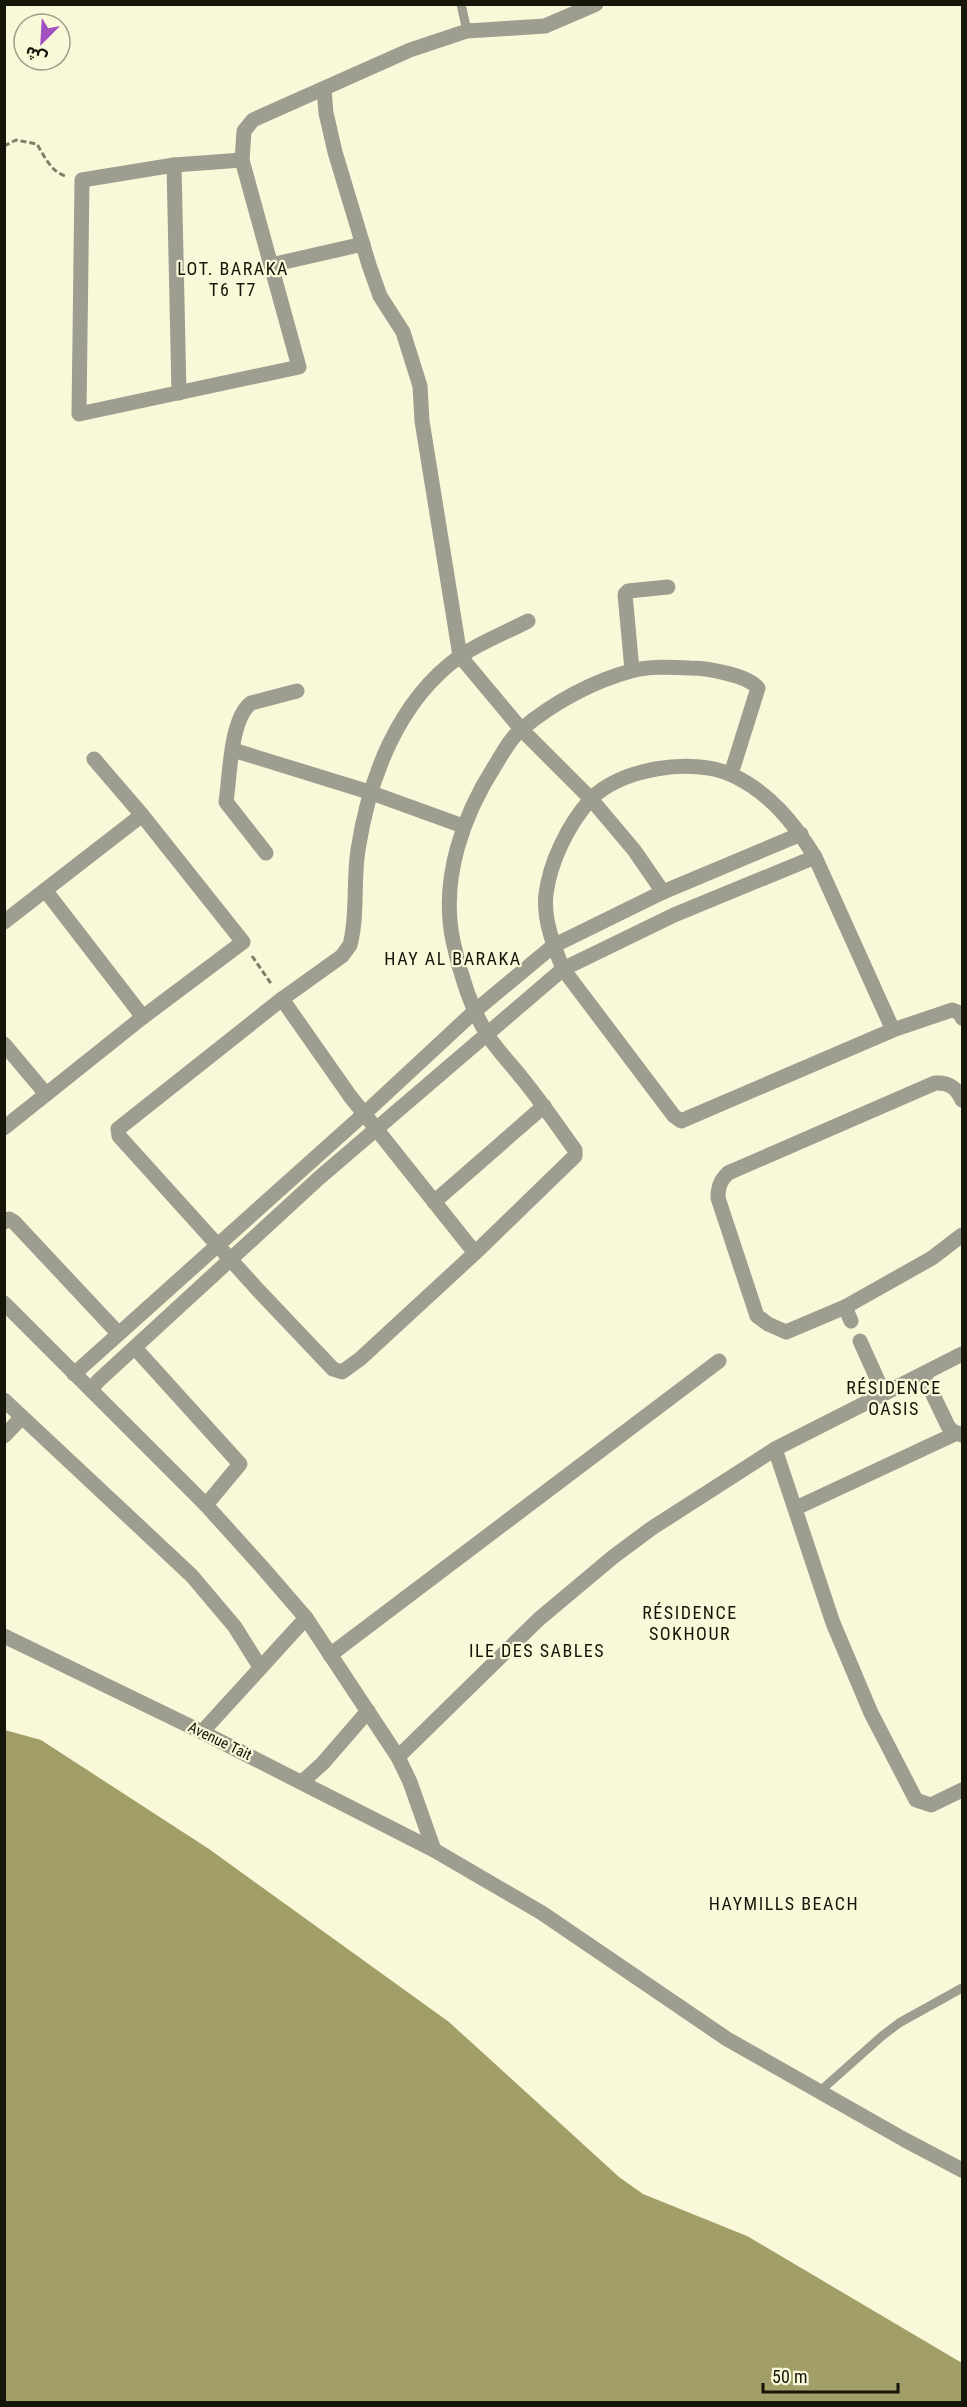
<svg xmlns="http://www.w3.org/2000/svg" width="967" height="2407" font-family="'Roboto Condensed','Noto Sans Arabic',sans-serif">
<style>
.water{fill:#a19e67}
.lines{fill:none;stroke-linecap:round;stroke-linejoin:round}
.path{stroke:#7f7e69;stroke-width:3;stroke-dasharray:6 3;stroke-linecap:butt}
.service{stroke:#9d9d90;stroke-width:9}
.minor{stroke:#9d9d90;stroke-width:15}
.tertiary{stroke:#9d9d90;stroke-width:15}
.labels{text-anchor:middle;stroke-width:4.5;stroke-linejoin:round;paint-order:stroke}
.street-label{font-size:15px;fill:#16150a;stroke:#f9f8d8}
.quarter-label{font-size:18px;letter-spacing:1.5px;fill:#16150a;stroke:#f9f8d8}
</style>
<rect width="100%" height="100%" fill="#f9f8d8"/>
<polygon class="water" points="5,1730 41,1740 209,1849 449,2022 619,2177 643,2194 747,2236 962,2363 962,2402 5,2402"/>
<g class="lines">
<g class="path">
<path d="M4 146 16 140 37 144C44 156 52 173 66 176"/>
<polyline points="252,956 272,985"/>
</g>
<g class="service">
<polyline points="461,4 467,31"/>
<polyline points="819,2092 882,2036 899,2023 962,1988"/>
</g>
<g class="minor">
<polyline points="324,89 326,113 335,152 369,265 380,296 403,332 420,386 422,421 460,656 521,729 591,799 634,850 663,892"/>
<polygon points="242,160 299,367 79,414 82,180 174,165"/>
<polyline points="242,160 244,131 253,120 410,50 467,31 545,26 596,4"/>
<polyline points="174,165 179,393"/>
<polyline points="271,265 363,244"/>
<polyline points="632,670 625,594 628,591 668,587"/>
<polyline points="233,750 369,792 463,826"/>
<path d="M266 853 226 802C230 776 230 719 251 703L297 691"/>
<polyline points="45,890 143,1017"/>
<polyline points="4,922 142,815"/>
<path d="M282 999 342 956 350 945C358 915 353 881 358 850 369 778 398 701 459 657 479 643 505 633 528 621"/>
<path d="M893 1030 815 857C794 823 769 792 732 775 693 757 619 768 590 800 568 825 550 862 546 894 543 919 554 947 563 969L674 1116 681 1121 893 1030 952 1010 960 1013 962 1018"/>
<polyline points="4,1044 46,1094"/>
<polyline points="4,1128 143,1017 243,942 142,815 94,759"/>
<polyline points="434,1202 544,1106"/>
<polyline points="4,1222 9,1219 14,1222 118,1333"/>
<path d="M475 1253 350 1096 282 999 118 1129 119 1136 258 1290 333 1369 342 1372 360 1359 475 1253 575 1156V1150C557 1125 540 1100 521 1077 510 1063 496 1049 487 1034 471 1009 459 970 453 941 440 879 463 815 496 764 503 752 512 736 523 728 553 703 593 681 631 671 649 666 671 667 690 668 707 668 747 675 758 688L731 774"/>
<path d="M845 1307 786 1332 768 1324 757 1316 718 1198C718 1187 720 1181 728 1173L935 1083C949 1082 957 1088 962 1100"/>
<polyline points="851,1321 845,1307 932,1258 962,1235"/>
<polyline points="860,1341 884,1394"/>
<polyline points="135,1348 240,1464 206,1505"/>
<polyline points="74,1374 364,1114 476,1010 553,946 663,892 801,834"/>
<polyline points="923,1374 948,1426 952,1431 962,1435"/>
<polyline points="91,1390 98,1381 319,1178 563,969 674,915 815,857"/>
<polyline points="4,1400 192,1576 235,1627 260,1667"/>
<polyline points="4,1436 22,1417"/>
<polyline points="775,1449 833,1623 871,1713 916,1800 931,1805 962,1790"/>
<polyline points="796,1508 957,1433"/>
<polyline points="330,1655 719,1361"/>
<polyline points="202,1732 306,1618"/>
<polyline points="398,1757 539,1619 613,1557 652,1528 775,1449 962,1354"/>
</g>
<g class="tertiary">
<polyline points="4,1303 206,1505 262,1567 306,1618 398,1757 410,1782 434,1850"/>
<polyline points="4,1636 202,1732 434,1850 542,1913 727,2039 905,2140 962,2170"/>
<polyline points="302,1782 323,1763 368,1711"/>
</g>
</g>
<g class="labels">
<g class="street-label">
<text transform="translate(220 1741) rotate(26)" y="5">Avenue Tait</text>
</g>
<g class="quarter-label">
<text x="233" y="275">LOT. BARAKA<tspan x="233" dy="21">T6 T7</tspan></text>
<text x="453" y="965">HAY AL BARAKA</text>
<text x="894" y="1394">RÉSIDENCE<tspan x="894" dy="21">OASIS</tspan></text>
<text x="690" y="1619">RÉSIDENCE<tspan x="690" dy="21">SOKHOUR</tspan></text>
<text x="537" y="1657">ILE DES SABLES</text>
<text x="784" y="1910">HAYMILLS BEACH</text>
</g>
</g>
<rect width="967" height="2407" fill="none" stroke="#16150a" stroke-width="12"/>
<g transform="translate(42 42) rotate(204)"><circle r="28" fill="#f9f8d8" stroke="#9e9d86" stroke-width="1.5"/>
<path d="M0-4.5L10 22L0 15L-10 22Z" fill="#a151c1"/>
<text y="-9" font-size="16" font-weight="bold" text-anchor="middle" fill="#16150a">ش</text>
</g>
<path d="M763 2383v9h135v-9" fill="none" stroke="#16150a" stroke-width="3"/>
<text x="772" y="2383" font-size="18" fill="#16150a" stroke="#f9f8d8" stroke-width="4.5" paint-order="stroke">50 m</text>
</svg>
